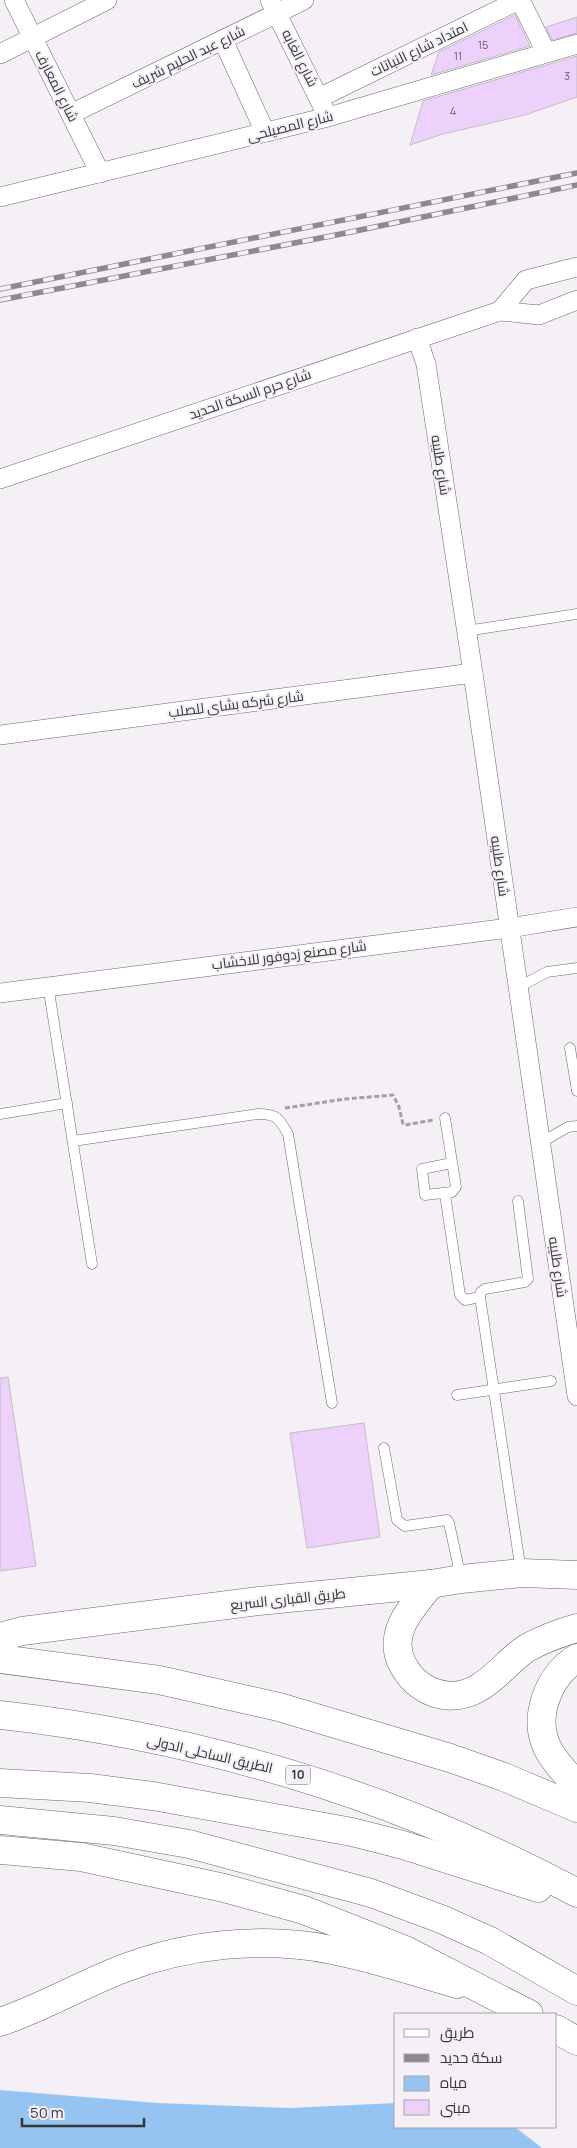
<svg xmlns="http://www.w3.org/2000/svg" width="577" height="2148" font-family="Manrope,Cairo,sans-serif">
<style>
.water{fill:#95c4f3}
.building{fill:#edd1fa;stroke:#c2bec4}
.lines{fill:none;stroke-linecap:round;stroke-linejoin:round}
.service-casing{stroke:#6b676c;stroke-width:11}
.minor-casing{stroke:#6b676c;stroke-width:20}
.primary-casing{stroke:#6b676c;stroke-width:29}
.trunk-casing{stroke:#6b676c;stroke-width:29}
.motorway-casing{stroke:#6b676c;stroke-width:29}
.path{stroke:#a3a0a5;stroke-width:3;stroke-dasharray:5 2.5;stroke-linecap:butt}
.service{stroke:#fff;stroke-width:10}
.minor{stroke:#fff;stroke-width:19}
.primary{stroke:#fff;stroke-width:28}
.trunk{stroke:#fff;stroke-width:28}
.motorway{stroke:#fff;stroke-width:28}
.rail-casing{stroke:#8c8a8e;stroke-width:5.5}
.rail{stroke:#f4f0f6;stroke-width:4;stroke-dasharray:11;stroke-linecap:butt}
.labels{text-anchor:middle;stroke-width:4;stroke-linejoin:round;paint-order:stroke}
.number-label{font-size:11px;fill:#645c68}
.shield{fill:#f4f0f6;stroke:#6f6d70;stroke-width:1}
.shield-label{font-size:12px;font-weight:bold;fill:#363537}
.street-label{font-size:14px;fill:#363537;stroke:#f4f0f6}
</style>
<rect width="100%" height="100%" fill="#f4f0f6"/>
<polygon class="water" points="0,2090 157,2103 290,2108 396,2103 396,2127 515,2127 542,2148 0,2148"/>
<g class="building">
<polygon points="515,15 530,46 431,75 439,52"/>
<polygon points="577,17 577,33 552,40 546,27"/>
<polygon points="577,56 577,97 525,115 443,134 410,145 423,101"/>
<polygon points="8,1377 36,1566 0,1571 0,1378"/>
<polygon points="364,1423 380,1537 307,1548 290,1433"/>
</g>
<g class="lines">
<g class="service-casing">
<g id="service">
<polyline points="466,631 577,614"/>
<polyline points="48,985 92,1264"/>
<polyline points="517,988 547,972 577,968"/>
<polyline points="570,1048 577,1091"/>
<polyline points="0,1114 67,1103"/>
<polyline points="445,1118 456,1187 452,1192 425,1195 422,1169 452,1163"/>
<path d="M73 1141 258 1114C277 1114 279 1118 288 1134L332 1403"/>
<polyline points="540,1143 568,1127 577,1126"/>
<polyline points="445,1194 460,1295 465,1300 480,1297"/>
<polyline points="518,1201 528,1279 525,1282 485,1289 481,1292 480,1297 521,1572"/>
<polyline points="457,1395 551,1381"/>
<polyline points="384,1448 397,1520 405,1526 447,1520 449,1523 461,1578"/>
</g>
</g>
<g class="minor-casing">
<g id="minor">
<polyline points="14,0 100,173"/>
<polyline points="270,0 324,109"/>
<polyline points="520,0 546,52"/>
<polyline points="223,40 265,132"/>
<polyline points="0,54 107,0"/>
<polyline points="319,98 519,0"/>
<polyline points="71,114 304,0"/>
<polyline points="0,197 328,117 577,44"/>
<polyline points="500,311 526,280 577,267"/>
<polyline points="417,338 426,364 473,673 577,1396"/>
<polyline points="0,479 500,311 539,315 577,300"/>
<polyline points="0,735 473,673"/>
<polyline points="0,993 509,928 577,917"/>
</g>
</g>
<g class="primary-casing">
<path id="primary" d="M0 2022C42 2008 81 1985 122 1969 187 1944 263 1936 332 1950 374 1958 415 1972 457 1984"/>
</g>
<g class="trunk-casing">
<g id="trunk">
<path d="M431 1584C414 1605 388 1631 401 1661 415 1692 450 1706 480 1687 497 1677 510 1659 527 1648 543 1639 560 1633 577 1628"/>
<polyline points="0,1637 22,1631 259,1601 431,1584 461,1579 522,1573 577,1575"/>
<path d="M577 1658C548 1676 532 1718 548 1749 555 1763 567 1774 577 1786"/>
</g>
</g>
<g class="motorway-casing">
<g id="motorway">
<polyline points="0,1659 159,1680 279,1707 450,1758 504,1777 577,1808"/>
<path d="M0 1715C205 1738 395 1795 577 1893"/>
<polyline points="0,1783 90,1788 153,1796 352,1832 403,1845 538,1888"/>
<polyline points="0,1820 114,1831 189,1844 371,1893 441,1919 490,1941 577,1991"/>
<polyline points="0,1850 81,1857 224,1888 304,1910 405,1950 529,2014"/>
<polyline points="556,2029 577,2041"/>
</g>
</g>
<polyline class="path" points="285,1108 345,1099 393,1095 399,1107 403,1124 405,1125 433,1120"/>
<use href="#service" class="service"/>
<use href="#minor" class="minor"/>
<use href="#primary" class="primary"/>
<use href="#trunk" class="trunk"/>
<use href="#motorway" class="motorway"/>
<g class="rail-casing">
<g id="rail">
<polyline points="0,289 577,173"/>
<polyline points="0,300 341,234 577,185"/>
</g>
</g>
<use href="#rail" class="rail"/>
</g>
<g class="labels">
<g class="number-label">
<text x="483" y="49">15</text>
<text x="458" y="60">11</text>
<text x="567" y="80">3</text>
<text x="453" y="115">4</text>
</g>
<rect class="shield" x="285.5" y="1765.5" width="25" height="19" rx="4"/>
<g class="shield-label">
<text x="298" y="1779">10</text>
</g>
<g class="street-label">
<text transform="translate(419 49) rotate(-26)" y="5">امتداد شارع النباتات</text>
<text transform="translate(188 57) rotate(-26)" y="5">شارع عبد الحليم شريف</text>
<text transform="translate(300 58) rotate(63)" y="5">شارع الغابه</text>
<text transform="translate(57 86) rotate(63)" y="5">شارع المعارف</text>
<text transform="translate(290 126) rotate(-14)" y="5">شارع المصيلحى</text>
<text transform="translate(250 394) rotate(-19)" y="5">شارع حرم السكة الحديد</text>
<text transform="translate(441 465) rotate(81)" y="5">شارع طليبه</text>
<text transform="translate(236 704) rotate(-7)" y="5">شارع شركه بشاى للصلب</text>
<text transform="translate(500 866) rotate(82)" y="5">شارع طليبه</text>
<text transform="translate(289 955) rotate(-7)" y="5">شارع مصنع زدوفور للاخشاب</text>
<text transform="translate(558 1267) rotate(82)" y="5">شارع طليبه</text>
<text transform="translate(288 1599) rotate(-6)" y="5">طريق القبارى السريع</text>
<text transform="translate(210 1754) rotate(13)" y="5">الطريق الساحلى الدولى</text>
</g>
</g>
<rect x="394" y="2013" width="162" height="115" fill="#f4f0f6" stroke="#a8a5aa"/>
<rect x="404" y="2029" width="25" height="8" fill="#ffffff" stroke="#a8a5aa"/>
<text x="440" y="2038" font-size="15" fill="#363537">طريق</text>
<rect x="404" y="2054" width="25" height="8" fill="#8c8a8e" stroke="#a8a5aa"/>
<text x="440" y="2063" font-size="15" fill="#363537">سكة حديد</text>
<rect x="404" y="2076" width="25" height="15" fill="#95c4f3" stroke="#a8a5aa"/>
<text x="440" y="2088" font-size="15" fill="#363537">مياه</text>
<rect x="404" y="2100" width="25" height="15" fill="#edd1fa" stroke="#a8a5aa"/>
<text x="440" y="2113" font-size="15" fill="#363537">مبنى</text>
<path d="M22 2118v8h122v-8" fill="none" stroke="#363537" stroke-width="2.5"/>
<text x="30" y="2118" font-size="15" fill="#363537" stroke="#f4f0f6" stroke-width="4" paint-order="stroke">50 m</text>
</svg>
